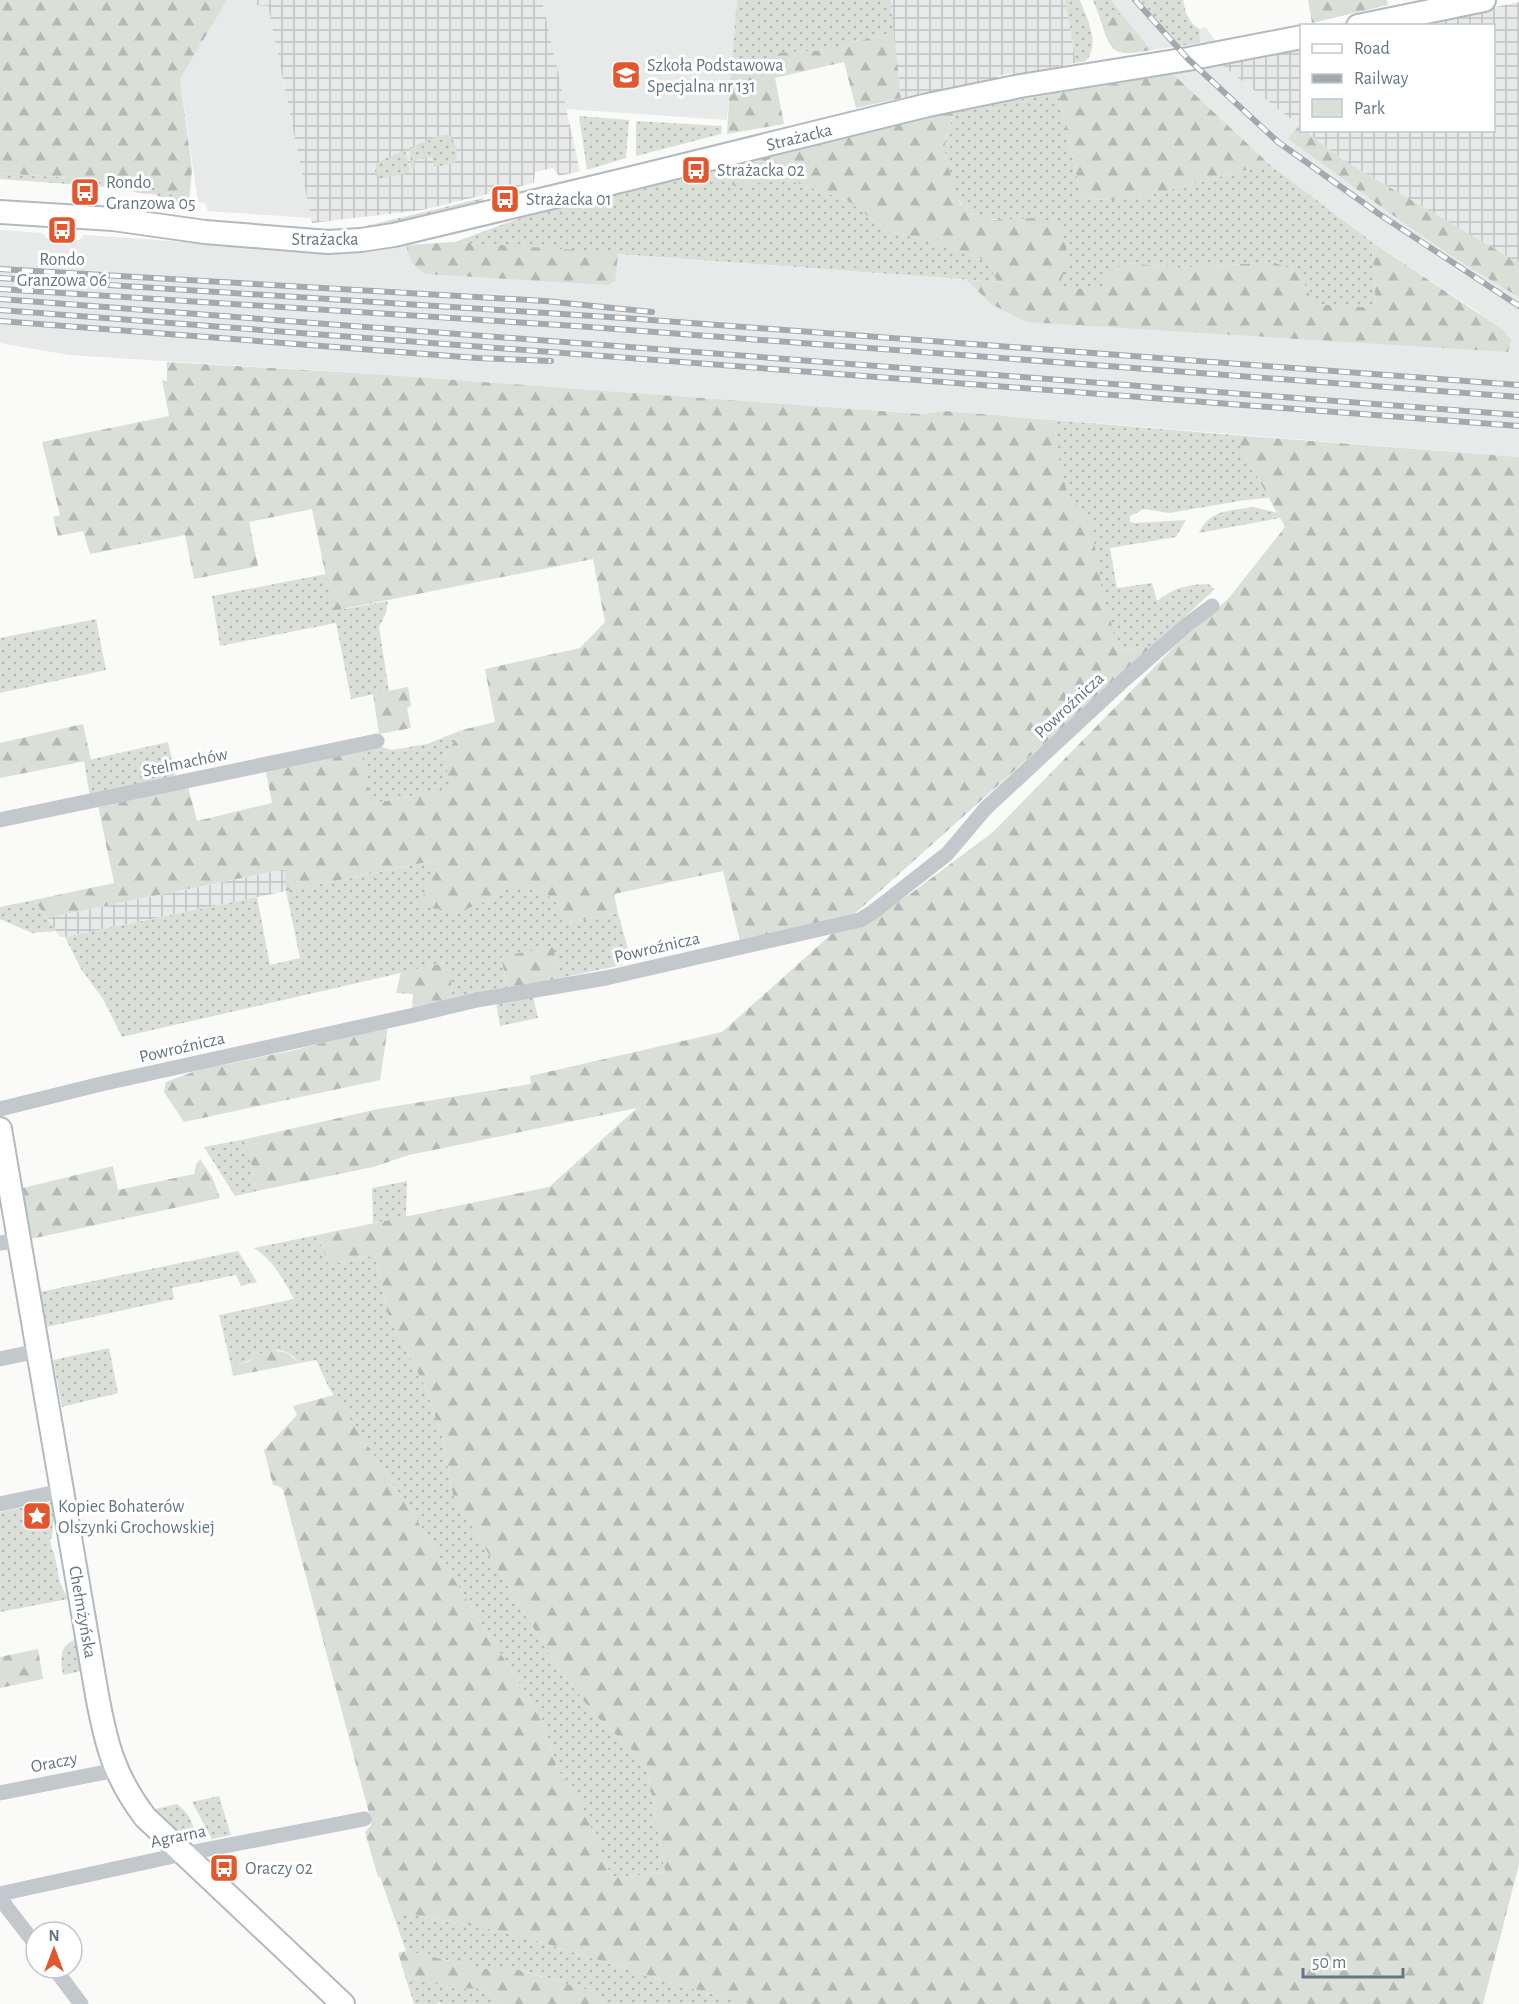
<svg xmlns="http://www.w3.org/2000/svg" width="1519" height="2004" font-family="'Alegreya Sans',sans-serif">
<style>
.built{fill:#e8e9e9}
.industrial{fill:url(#industrial-grid)}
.green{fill:url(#green-dots)}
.forest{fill:url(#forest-firs)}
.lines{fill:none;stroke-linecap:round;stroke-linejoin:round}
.secondary-casing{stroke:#b3babf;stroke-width:26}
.street{stroke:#c3c8cc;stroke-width:15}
.secondary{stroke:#fff;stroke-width:22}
.rail-casing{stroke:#a2aab0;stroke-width:6}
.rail{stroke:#fff;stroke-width:4;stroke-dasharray:11;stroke-linecap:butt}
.labels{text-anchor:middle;stroke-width:6;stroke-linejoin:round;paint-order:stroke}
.poi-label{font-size:18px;fill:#657683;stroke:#fff;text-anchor:start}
.street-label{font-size:18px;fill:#657683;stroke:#fff}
</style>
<defs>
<pattern id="industrial-grid" width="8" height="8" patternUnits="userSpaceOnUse" patternTransform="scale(1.5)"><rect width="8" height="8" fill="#e8e9e9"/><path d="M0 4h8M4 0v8" fill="none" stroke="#c0c1c2"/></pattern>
<pattern id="green-dots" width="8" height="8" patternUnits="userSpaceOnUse" patternTransform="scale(1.5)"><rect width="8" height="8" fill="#dadfd7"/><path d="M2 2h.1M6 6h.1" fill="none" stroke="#b4b9b4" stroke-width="1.8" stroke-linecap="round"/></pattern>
<pattern id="forest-firs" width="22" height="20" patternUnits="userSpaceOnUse" patternTransform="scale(1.5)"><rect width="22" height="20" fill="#dadfd7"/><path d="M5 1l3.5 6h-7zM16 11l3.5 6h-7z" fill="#b4b9b4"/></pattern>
</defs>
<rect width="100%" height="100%" fill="#fafaf8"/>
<g class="built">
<polygon points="227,0 250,0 251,5 268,6 311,218 208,211 205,203 198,202 180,79"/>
<polygon points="542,0 737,0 727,120 566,109"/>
<polygon points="1111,0 1183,0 1185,12 1193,25 1199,29 1206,27 1215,41 1151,50"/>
<polygon points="1222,65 1301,127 1302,130 1305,131 1348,163 1519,263 1519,457 945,411 922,414 374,374 69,355 0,343 0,230 43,233 46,238 79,240 84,235 334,252 455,242 1102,290 1481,314 1372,242 1269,164 1173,74"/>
</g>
<g class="industrial">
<polygon points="250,0 542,0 580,171 559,176 553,168 535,172 534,183 422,210 312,223 268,6 251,5"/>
<polygon points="890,0 1065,0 1076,63 1013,76 1012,73 998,76 997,79 901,98"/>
<polygon points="1519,2 1519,263 1348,163 1305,131 1494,130 1494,26 1408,25"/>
<polygon points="1301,48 1301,127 1222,65"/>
<polygon points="286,869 286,891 65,937 60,937 47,918"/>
</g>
<g class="green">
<path d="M737 0H890L894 33 854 42 830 50 772 53C758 68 752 70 731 69Z"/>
<path d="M1065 0H1080C1087 19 1101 43 1086 61L1076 63Z"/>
<polygon points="1093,0 1111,0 1122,14 1101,21"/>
<path d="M1140 0H1183C1185 12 1188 22 1199 29L1200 43 1180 46Z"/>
<path d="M1058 93 1082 199 1119 200 1150 195 1269 164 1372 242 1376 308 1314 304 1301 277 1272 262 1181 268 1128 263 1102 290 1057 287 1014 220C1000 220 985 220 972 214 954 205 941 156 946 137 948 128 953 119 956 110Z"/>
<polygon points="579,116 629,120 626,158 587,170"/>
<polygon points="636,121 722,126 721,134 636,156"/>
<path d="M442 135 450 136C456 144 459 153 455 163L434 167 432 157 414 160 415 169 412 170 409 148Z"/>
<polygon points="405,150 410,171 408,173 380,179 375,171 376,163"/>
<polygon points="720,169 729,183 737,186 772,180 789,180 849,201 885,230 940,244 986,261 999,282 455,242 531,214"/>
<polygon points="0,173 141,183 189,201 187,207 153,194 138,193 123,188 0,179"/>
<polygon points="483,198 485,207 409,225 345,231"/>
<path d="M1053 420 1234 435 1269 498 1245 500 1169 513 1144 509 1130 516V522L1135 523 1186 520 1176 537 1110 548 1117 588 1152 583 1157 601C1176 587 1185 585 1208 584L1215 589 1153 646 1115 650C1109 597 1084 551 1069 501 1061 475 1058 446 1053 420Z"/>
<path d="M1254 507 1278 513 1280 518 1199 533C1210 509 1230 511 1254 507Z"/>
<polygon points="326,574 334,611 388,601 386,613 379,627 389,691 351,699 336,623 220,646 212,596"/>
<polygon points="96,619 106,670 0,693 0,638"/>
<polygon points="462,730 444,756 451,788 370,804 361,751 382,747 391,750 427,744"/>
<polygon points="168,742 176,778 90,797 84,761"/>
<polygon points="438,860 420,907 495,898 510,887 524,887 545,893 559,905 564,924 618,913 629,952 619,954 622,965 560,978 553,946 501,958 508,989 452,1000 451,978 444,963 122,1037 103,999 81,969 65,937 257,897 270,965 300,958 286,891"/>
<polygon points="34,900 56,931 32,933 0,919 0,907"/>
<polygon points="533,996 538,1018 500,1026 496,1002"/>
<polygon points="246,1139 257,1191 235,1196 204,1147"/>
<polygon points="407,1181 406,1217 373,1223 372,1188"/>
<path d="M317 1235 329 1265 375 1255 389 1318 425 1386 442 1436 453 1495 554 1662 594 1714 646 1763 665 1872 612 1878 582 1806 557 1768 542 1719 416 1519 329 1388 316 1360 300 1363C282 1343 270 1350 250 1360 245 1363 237 1364 231 1366L219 1315 294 1299C283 1279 274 1261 254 1248Z"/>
<polygon points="238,1251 257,1282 241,1286 236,1275 172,1288 174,1299 47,1327 40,1292"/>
<polygon points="109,1348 118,1393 62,1407 53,1360"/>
<polygon points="50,1502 52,1503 54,1513 52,1538 50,1539 52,1550 54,1552 60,1583 68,1599 0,1612 0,1512"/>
<path d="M75 1640 81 1671 63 1675C61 1660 58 1646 75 1640Z"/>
<polygon points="219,1796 231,1835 212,1839 192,1802"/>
<path d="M177 1804C195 1818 190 1826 201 1841L189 1843 155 1809Z"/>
<polygon points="392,1911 511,1933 676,1984 749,2004 608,2004 591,1991 520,1970 491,1970 406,1951"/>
<polygon points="405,1976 457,1989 484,1988 500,2004 441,2004 440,2002 437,2004 414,2004"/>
</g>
<g class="forest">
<polygon points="0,0 227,0 180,79 192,169 189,201 141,183 0,173"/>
<polygon points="1308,0 1387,0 1388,5 1312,23"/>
<path d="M1122 14 1151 50C1118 56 1111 57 1101 21Z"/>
<path d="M894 33 901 98 856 108 844 62 775 78 784 124 727 134 731 69C752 70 758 68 772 53L830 50 854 42Z"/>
<polygon points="1173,74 1269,164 1150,195 1119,200 1082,199 1058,93"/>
<polygon points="956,110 945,138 945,157 960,203 971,214 993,220 1037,218 1058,223 1066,246 1068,264 1058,287 1101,290 1105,272 1128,263 1181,268 1272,262 1292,269 1301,277 1314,304 1376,308 1372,242 1503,330 1511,340 1508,352 1027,322 991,304 967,280 998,282 986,261 940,244 885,230 849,201 789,180 772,180 737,187 729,183 720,169 751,163 750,156 768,150"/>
<path d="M1299 126 1302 130 1305 131 1348 163 1519 263V297C1438 251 1363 193 1288 139Z"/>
<path d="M455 242 618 253 615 281 608 285 426 274C412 267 410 259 406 245Z"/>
<polygon points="167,362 374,374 921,414 945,411 1053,420 1068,499 1090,516 1102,591 1113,629 1115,650 1153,646 851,917 740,941 723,871 614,894 618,913 564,924 559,905 545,893 524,887 510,887 495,898 461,911 419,907 437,860 286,891 285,869 47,918 34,900 114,883 98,805 188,787 197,821 272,803 266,772 361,751 371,804 450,788 444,756 462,730 495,722 485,669 580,648 605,622 593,559 333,611 312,509 249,522 258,566 194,579 185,535 90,554 83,531 58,536 53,517 60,515 42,442 169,416 162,380 167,381"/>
<polygon points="1234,435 1519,457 1519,1864 1483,2004 749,2004 676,1984 511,1933 392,1911 380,1877 378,1877 365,1832 371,1825 369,1813 283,1490 280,1487 273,1485 264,1450 297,1415 293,1406 334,1395 416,1519 542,1719 557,1768 582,1806 612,1878 665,1872 646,1763 594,1714 554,1662 453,1495 442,1436 425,1386 389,1318 375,1255 329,1265 317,1235 549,1187 637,1108 409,1155 373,1167 257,1191 246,1139 378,1109 531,1084 530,1076 722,1032 835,931 859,927 913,892 993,832 1179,642 1228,599 1285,527"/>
<polygon points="408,687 411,706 407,708 411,728 379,734 373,694"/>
<polygon points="83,724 91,760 0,778 0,743"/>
<polygon points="553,946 560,978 508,989 501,957"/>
<polygon points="445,963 451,978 452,1000 412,1008 413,994 396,993 401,972"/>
<polygon points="388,1026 380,1080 184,1122 164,1092 166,1082 198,1070 291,1051"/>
<polygon points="200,1159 212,1177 220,1198 31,1239 23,1188 113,1166 118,1190 194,1174 196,1165"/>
<polygon points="272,1350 287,1353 300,1363 233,1376 231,1366 248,1362 259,1354"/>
<polygon points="38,1649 43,1679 0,1688 0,1657"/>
<polygon points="406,1951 491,1970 519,1970 591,1991 608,2004 500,2004 484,1988 457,1989 405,1976 398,1953"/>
</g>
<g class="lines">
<g class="secondary-casing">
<g id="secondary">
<polyline points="1358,26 1484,0"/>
<polyline points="0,212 113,219 205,232 328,242 361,240 394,235 624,180 928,105 1020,86 1188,59 1302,37"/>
<path d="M0 1129 97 1695C106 1744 114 1776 145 1817L343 2004"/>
</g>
</g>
<g class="street">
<polyline points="0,820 377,741"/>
<polyline points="0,1109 101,1084 410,1016 477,1000 606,978 860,920 873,912 947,854 986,808 1124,680 1188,624 1212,606"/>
<polyline points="0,1243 19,1240"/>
<polyline points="0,1359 38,1351"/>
<polyline points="0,1504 62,1491"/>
<polyline points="0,1793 116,1770"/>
<polyline points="0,1894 183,1854 364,1819"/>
<polyline points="1,1894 5,1905 36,1945"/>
<polyline points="54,1968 81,2004"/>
</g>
<use href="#secondary" class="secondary"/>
<g class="rail-casing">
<g id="rail">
<polyline points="1135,0 1188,59 1278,142 1379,214 1519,306"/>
<polyline points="0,269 545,301 652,312"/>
<polyline points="0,278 624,318 1519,385"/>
<polyline points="0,289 576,326 1519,397"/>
<polyline points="0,299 1519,415"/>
<polyline points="0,310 1519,426"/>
<polyline points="0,321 477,358 551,361"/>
</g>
</g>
<use href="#rail" class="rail"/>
</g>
<defs>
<g id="school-square" transform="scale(1.5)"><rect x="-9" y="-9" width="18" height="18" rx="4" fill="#e4572e" stroke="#fff"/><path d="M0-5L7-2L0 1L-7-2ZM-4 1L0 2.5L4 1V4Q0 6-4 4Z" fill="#fff"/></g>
<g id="bus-square" transform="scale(1.5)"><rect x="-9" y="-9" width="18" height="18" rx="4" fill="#e4572e" stroke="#fff"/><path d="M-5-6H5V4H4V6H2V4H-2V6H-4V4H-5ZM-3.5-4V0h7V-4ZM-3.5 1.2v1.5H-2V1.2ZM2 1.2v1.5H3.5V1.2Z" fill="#fff"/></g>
<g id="sight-square" transform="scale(1.5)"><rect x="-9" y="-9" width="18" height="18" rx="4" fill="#e4572e" stroke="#fff"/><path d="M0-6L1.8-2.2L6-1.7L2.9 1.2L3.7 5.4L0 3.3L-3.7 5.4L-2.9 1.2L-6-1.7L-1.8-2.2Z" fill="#fff"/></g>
</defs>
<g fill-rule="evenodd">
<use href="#school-square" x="626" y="75"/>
<use href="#bus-square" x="696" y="170"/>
<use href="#bus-square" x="85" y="192"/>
<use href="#bus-square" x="505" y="199"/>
<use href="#bus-square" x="62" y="230"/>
<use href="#sight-square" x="37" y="1516"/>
<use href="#bus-square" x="224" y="1868"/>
</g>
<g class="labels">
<g class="poi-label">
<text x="647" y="71">Szkoła Podstawowa<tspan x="647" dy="21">Specjalna nr 131</tspan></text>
<text x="717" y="176">Strażacka 02</text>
<text x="106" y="188">Rondo<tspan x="106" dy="21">Granzowa 05</tspan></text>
<text x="526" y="205">Strażacka 01</text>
<text x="62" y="265" text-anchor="middle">Rondo<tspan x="62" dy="21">Granzowa 06</tspan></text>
<text x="58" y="1512">Kopiec Bohaterów<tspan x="58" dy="21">Olszynki Grochowskiej</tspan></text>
<text x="245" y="1874">Oraczy 02</text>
</g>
<g class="street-label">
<text transform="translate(799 137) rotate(-14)" y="6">Strażacka</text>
<text x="325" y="245">Strażacka</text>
<text transform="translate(1069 705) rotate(-43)" y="6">Powroźnicza</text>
<text transform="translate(185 762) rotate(-12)" y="6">Stelmachów</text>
<text transform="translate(657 947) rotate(-13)" y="6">Powroźnicza</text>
<text transform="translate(182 1047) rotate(-13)" y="6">Powroźnicza</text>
<text transform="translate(83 1612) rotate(80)" y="6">Chełmżyńska</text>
<text transform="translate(54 1762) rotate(-11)" y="6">Oraczy</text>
<text transform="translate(178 1836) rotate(-12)" y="6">Agrarna</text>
</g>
</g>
<rect x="1300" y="24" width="195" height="108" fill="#ffffff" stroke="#c1c8cd" stroke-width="1.5"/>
<rect x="1312" y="44" width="30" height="9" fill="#ffffff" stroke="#c1c8cd" stroke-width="1.5"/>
<text x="1354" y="54" font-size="18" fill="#657683">Road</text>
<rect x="1312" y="74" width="30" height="9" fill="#a2aab0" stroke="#c1c8cd" stroke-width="1.5"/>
<text x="1354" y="84" font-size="18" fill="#657683">Railway</text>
<rect x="1312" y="99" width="30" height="18" fill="#dadfd7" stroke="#c1c8cd" stroke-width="1.5"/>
<text x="1354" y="114" font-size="18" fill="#657683">Park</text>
<g transform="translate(54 1950)"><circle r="28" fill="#ffffff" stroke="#c1c8cd" stroke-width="1.5"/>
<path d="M0-4.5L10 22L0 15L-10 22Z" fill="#e4572e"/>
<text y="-9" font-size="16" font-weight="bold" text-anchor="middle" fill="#657683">N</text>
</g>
<path d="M1303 1968v9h100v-9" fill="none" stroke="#657683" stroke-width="3"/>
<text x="1312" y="1968" font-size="18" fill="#657683" stroke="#ffffff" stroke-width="4.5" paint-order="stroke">50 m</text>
</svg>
